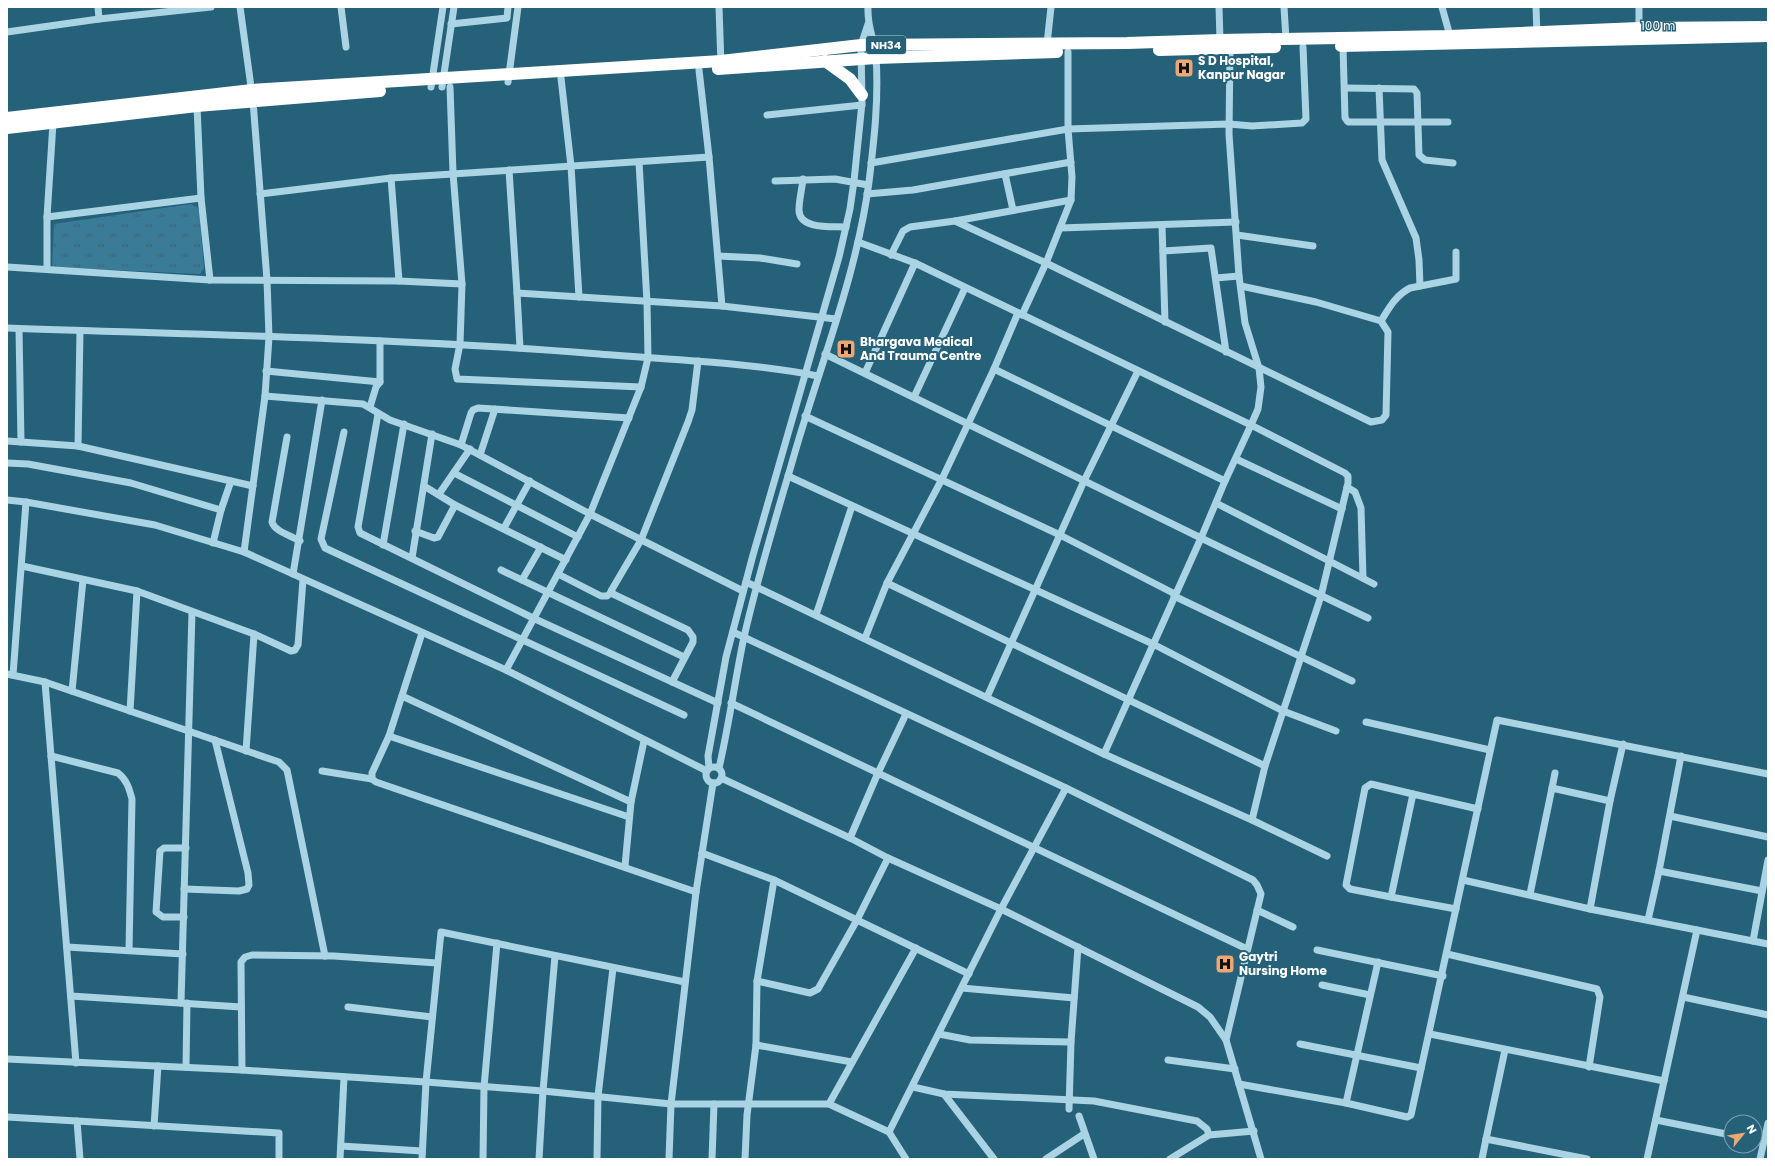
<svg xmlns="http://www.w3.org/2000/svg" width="1775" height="1166" font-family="Poppins,sans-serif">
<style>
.park{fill:url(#park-tufts)}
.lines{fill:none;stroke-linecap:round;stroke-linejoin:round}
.minor{stroke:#aad3e4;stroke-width:7}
.highway{stroke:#fff;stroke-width:12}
.labels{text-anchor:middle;stroke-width:4;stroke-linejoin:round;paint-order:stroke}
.shield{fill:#26617a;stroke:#bed0d7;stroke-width:1}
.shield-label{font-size:11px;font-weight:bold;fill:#fff}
.poi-label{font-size:12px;font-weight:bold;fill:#fff;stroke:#26617a;text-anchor:start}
</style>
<defs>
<pattern id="park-tufts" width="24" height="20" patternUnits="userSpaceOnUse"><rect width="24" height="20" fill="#3a7c97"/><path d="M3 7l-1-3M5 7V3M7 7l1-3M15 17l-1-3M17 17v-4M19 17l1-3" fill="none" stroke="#436472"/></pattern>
</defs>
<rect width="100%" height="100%" fill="#26617a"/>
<polygon class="park" points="191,204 197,207 199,211 204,268 200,274 52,267 54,224"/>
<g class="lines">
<g class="minor">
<polyline points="240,7 253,101 267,280 269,337 265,396 244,552"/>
<polyline points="341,7 346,47"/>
<polyline points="719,7 721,65"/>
<polyline points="1219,7 1220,40"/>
<polyline points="1284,7 1286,39"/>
<polyline points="1442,7 1450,36"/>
<polyline points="1536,7 1537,35"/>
<polyline points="1639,7 1639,30"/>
<polyline points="99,19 211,7"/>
<polyline points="451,24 507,18 508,7"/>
<polyline points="7,32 99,19 98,7"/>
<polyline points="1047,44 1051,7"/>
<polyline points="1343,46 1345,118 1348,122 1448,122"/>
<polyline points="699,70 709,157"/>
<polyline points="561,78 571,166 579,297"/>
<polyline points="508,82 518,7"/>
<polyline points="431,87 443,7"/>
<polyline points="442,87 454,7"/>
<polyline points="450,87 453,173 462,284 460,344 455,369 457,379 641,387"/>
<polyline points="1345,88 1414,89 1417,93 1419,155 1425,160 1453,163"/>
<polyline points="1379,88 1382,160 1416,238 1419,260 1420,286"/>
<polyline points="197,106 201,198 210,280"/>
<polyline points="767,115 862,105"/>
<polyline points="871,163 1068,129 1229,124 1252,126 1302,123 1306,119 1303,47"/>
<polyline points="509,170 517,293"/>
<polyline points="1005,174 1013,210"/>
<polyline points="391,178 399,281"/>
<path d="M803 179C802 189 799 200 799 210 799 230 833 226 846 227"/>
<polyline points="775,181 835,179 868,185"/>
<polyline points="260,194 391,178 709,157 722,306 836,319"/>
<polyline points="867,194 913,190 1071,162"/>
<polyline points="47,217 201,198"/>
<polyline points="955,221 1071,200"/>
<polyline points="1162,225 1165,322"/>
<polyline points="1060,228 1236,222"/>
<polyline points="1237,235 1313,246"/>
<polyline points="858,242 915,263 1251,425 1225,481"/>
<polyline points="1163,251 1211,248 1226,352"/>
<polyline points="891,255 903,231 910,227 955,221 1046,263 1371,422 1382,420 1386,415 1388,332 1381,321 1316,302 1241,286"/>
<polyline points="718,256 760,258 797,264"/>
<polyline points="7,267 210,280 399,281 462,284"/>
<polyline points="47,269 47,217 53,123"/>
<polyline points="1216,278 1239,276"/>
<polyline points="1022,315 1046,263 1071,200 1072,177 1068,129 1068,52"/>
<path d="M1381 321C1389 308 1396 295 1410 288L1456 279V252"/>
<path d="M7 328C204 335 402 338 599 354 672 360 746 362 818 376"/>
<polyline points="19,329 21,442"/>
<polyline points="520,348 517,293 722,306"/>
<path d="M825 354C950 415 1076 477 1201 538L1225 481 994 369 942 479 887 583 865 638"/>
<polyline points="994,369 1018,313"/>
<polyline points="266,371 380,382"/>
<polyline points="865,373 915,263"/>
<polyline points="265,396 363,404 390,420 461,445 590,514 743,591"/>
<polyline points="914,397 965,288"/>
<polyline points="370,407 376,387 380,382 380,341"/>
<polyline points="378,414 358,527 360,533 533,618 718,703"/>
<polyline points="805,416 1060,535 1175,594"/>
<polyline points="344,432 321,539 325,548 684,715"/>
<path d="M287 437 272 522C275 532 292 536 300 541"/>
<polyline points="7,441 78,446 253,486"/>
<polyline points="461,445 471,413 473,410 478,408 629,418"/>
<polyline points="78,446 80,331"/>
<polyline points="480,455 495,409"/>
<polyline points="1236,459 1342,509"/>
<polyline points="7,463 28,464 131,483 221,510"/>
<polyline points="454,473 578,537"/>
<polyline points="788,476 1153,644 1283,711 1336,731"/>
<polyline points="424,486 455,505 566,560"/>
<polyline points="1347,487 1355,492 1361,508 1363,578"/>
<polyline points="439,494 470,449"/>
<polyline points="7,500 26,502 155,525 244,552 506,670 707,771"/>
<polyline points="1216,503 1374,584"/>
<polyline points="504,528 530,481"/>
<polyline points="415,531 434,538 438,537 455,505"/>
<polyline points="213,543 221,510 231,481"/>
<polyline points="383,545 404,424"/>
<polyline points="412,558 432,434"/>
<polyline points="22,566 137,591 254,634 291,651 295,650 298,645 303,580"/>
<polyline points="501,570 684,657"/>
<polyline points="293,574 322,400"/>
<polyline points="558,574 601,596 607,596 612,592"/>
<polyline points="522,580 541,547"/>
<polyline points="746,582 1104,754 1201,538 1368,618"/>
<polyline points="887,583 1265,766"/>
<polyline points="1174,596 1352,681"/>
<polyline points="816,615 852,506"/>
<polyline points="733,632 1066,788 1253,880 1257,885 1261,894 1226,1040"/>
<polyline points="422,633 389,736 372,773 372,779 376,782 696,892"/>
<polyline points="506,670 590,514 641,387 648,358 647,302 639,162"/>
<polyline points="7,674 45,682 279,762 287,770 325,956"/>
<polyline points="13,675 26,502"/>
<polyline points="45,682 76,1063"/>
<polyline points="672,682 693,642 693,637 688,630 613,594 611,591 641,540 688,422 692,410 698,361"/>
<polyline points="72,691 83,580"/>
<polyline points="402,696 631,802"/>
<polyline points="987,697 1084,481 1138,371"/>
<polyline points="731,703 1247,949"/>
<polyline points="130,711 137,591"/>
<polyline points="1366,722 1490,750"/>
<polyline points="389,736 629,817"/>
<polyline points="246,751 254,634"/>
<polyline points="1104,754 1252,820 1265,766 1321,596 1348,483 1348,476 1345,473 1251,425 1258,409 1261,387 1259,368 1245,323 1239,276 1229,134 1230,48"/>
<path d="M51 756 118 773C127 780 129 788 132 799L129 950"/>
<circle cx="714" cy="775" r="8"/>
<polyline points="709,768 708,756 726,657 753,555 839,257 850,209 854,181 862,103 861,45 868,24"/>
<path d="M719 768C729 725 735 680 744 637 757 580 774 523 791 466 817 372 856 280 869 182 874 141 879 98 876 57 874 38 867 27 868 7"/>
<polyline points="322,771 372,779"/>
<polyline points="721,778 850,838 888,858 1001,909 1198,1007 1210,1017 1226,1040 1261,1159"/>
<polyline points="1552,788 1555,773"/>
<polyline points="1670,816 1768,837"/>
<polyline points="1252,820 1327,856"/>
<polyline points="850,838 878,773 906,714"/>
<polyline points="702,853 774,880 969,974"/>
<polyline points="625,866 631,802 644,741"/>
<polyline points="1659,871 1762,891"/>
<polyline points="1463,880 1590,909 1697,930 1647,1159"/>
<polyline points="184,889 239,891 247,889 249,885 248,873 215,740"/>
<polyline points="1530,894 1552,788 1610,801 1623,744"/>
<polyline points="1391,897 1350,889 1346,885 1365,788 1371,784 1413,794"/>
<polyline points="1456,909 1391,897 1413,794 1478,809"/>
<polyline points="1590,909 1610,801"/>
<polyline points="1257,910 1293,927"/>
<polyline points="184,917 163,917 156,912 160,851 164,848 186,848"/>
<polyline points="1648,920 1659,871 1681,756"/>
<polyline points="1697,930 1768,944"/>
<polyline points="1753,941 1768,860"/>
<polyline points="67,947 183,954"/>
<polyline points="1317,950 1443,976"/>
<polyline points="1447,954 1597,989 1600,997 1589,1067"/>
<polyline points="757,981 810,993 818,989 857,920 888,858"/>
<polyline points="1322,985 1370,995"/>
<polyline points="962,988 1074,998"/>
<polyline points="71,996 241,1007"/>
<polyline points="1683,997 1768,1015"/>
<polyline points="181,1003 192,612"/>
<polyline points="348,1007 432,1017"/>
<polyline points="939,1034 970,1040 1071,1042"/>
<polyline points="1430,1034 1664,1081"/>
<polyline points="1300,1044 1421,1068"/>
<polyline points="756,1045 852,1062"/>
<polyline points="1505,1050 1486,1139 1587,1159"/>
<polyline points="7,1059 242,1070 426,1082 543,1091 671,1104 829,1104 889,1132 906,1159"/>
<polyline points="1168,1060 1235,1069"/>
<polyline points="186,1067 187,1003"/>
<polyline points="242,1070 241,962 245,957 252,955 334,956 437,963"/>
<polyline points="1239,1084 1346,1103 1407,1117 1411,1115 1497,720 1768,774"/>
<polyline points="913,1087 944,1094 1094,1101 1197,1121 1207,1129 1209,1135"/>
<polyline points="944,1094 994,1159"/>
<polyline points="1346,1103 1378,962"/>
<polyline points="829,1104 916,948"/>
<polyline points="1069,1109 1071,1042 1078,947"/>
<polyline points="1079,1116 1094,1159"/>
<polyline points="7,1117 77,1121 80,1159"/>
<polyline points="1656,1120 1731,1135"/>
<polyline points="77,1121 279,1133 279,1159"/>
<polyline points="154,1126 158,1066"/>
<polyline points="889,1132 1001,909 1066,788"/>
<polyline points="1755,1140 1764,1142"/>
<polyline points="341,1146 422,1151"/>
<polyline points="340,1159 344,1077"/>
<polyline points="422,1159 426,1082 441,932 685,982"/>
<polyline points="483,1159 484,1087 497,943"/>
<polyline points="539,1159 543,1091 555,956"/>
<polyline points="597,1159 598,1096 613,968"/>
<polyline points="669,1159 671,1104 696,892 713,783"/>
<polyline points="712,1159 714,1104"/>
<polyline points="745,1159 747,1115 756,1045 757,981 774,880"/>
<polyline points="1046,1159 1084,1134"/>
<polyline points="1170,1159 1209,1135 1254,1131"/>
<polyline points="1482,1159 1486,1139"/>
<polyline points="1760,1159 1768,1123"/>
</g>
<g class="highway">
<path d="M1341 46C1484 44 1626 38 1768 36"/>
<polyline points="1159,50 1275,47"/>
<polyline points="825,61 850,79 862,95"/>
<polyline points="718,69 876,58 1057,52"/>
<polyline points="7,118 252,90 721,61 861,45 1127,43 1220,40 1450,36 1639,28 1768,27"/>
<polyline points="7,128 197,106 380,91"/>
</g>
</g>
<defs>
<g id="hospital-square" transform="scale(1)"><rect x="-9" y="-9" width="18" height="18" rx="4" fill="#eca870" stroke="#26617a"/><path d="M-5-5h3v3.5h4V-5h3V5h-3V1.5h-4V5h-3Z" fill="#111"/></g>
</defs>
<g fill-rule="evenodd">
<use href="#hospital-square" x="1184" y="68"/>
<use href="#hospital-square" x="846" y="349"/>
<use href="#hospital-square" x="1225" y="964"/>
</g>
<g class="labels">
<rect class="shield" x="866" y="36" width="40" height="18" rx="3"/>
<g class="shield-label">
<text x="886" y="49">NH34</text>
</g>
<g class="poi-label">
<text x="1198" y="65">S D Hospital,<tspan x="1198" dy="14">Kanpur Nagar</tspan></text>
<text x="860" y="346">Bhargava Medical<tspan x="860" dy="14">And Trauma Centre</tspan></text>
<text x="1239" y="961">Gaytri<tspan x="1239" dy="14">Nursing Home</tspan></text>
</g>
</g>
<rect width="1775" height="1166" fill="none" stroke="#ffffff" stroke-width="16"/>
<g transform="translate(1743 1134) rotate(60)"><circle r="19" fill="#26617a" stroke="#7da0af"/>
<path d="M0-3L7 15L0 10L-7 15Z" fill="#eca870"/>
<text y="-6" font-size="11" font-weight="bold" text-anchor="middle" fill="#ffffff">N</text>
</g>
<path d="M1635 30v6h119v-6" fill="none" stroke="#ffffff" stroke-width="2"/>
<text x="1641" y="30" font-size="12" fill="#ffffff" stroke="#26617a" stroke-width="3" paint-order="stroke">100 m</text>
</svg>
